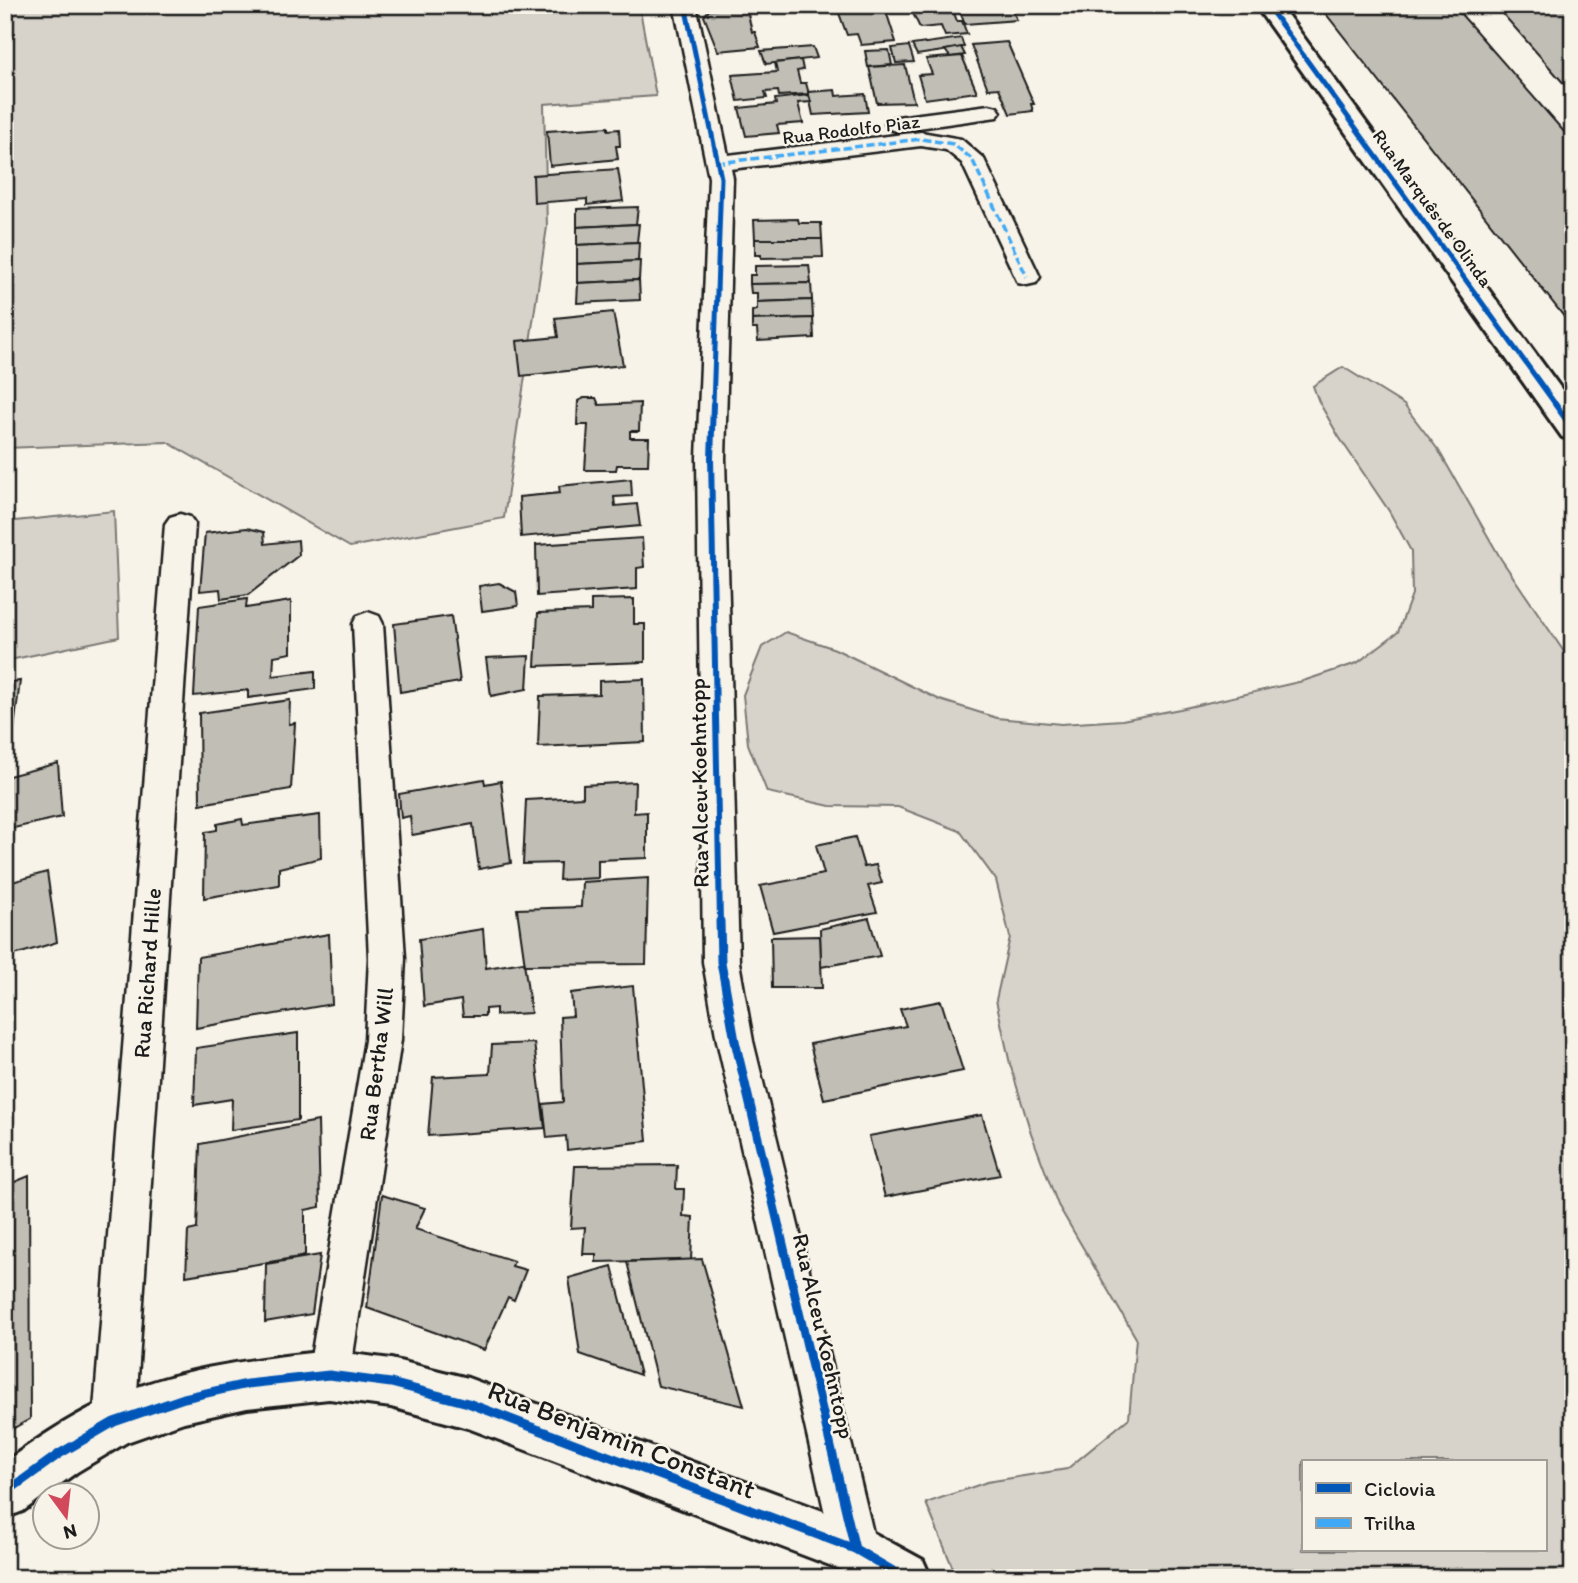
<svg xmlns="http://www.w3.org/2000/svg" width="1578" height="1583" font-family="Itim,sans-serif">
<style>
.green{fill:#d7d3cb;stroke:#7a7874;stroke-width:2;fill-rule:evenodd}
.building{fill:#c0beb5;stroke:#1c1c1c;stroke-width:2}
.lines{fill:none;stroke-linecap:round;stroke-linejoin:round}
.minor-casing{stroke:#1c1c1c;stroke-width:5}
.secondary-casing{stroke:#1c1c1c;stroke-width:6}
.primary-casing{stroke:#1c1c1c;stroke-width:6}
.minor{fill:#f7f3e8;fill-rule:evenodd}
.secondary{fill:#f7f3e8;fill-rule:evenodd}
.primary{fill:#f7f3e8;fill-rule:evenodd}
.quiet{stroke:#3fa9f5;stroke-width:3.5;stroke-dasharray:8 3.5;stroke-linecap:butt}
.cycleway-far2-casing{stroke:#f7f3e8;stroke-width:9}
.cycleway-far1-casing{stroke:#f7f3e8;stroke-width:10}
.cycleway-casing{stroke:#f7f3e8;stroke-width:13}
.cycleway-far2{stroke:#0057b8;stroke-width:5}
.cycleway-far1{stroke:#0057b8;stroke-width:6}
.cycleway{stroke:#0057b8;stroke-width:9}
.labels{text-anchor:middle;stroke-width:5;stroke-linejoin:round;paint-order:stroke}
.far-street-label{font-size:19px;fill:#1c1c1c;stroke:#f7f3e8}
.street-label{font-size:23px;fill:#1c1c1c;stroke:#f7f3e8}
.near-street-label{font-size:28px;fill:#1c1c1c;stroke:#f7f3e8}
</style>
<rect width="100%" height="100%" fill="#f7f3e8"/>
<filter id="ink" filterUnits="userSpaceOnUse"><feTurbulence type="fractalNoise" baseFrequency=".0143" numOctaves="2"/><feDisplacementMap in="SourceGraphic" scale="14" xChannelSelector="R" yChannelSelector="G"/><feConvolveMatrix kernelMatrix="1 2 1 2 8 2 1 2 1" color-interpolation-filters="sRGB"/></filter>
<g filter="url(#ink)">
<g class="green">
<polygon points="5,5 639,5 656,96 544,104 547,227 504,518 350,547 167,442 5,448"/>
<path d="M1343 367 1404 405 1439 451 1501 559 1573 665V1578H957L926 1503 987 1482 1067 1469 1129 1418 1136 1338 1058 1205 1031 1133 1010 1064 996 1000 1010 937 996 880 960 831 898 807 830 806 767 792 748 744 743 695 762 647 786 632 835 649 940 700 997 718 1061 724 1122 720 1180 709 1303 681 1357 663 1398 632 1412 594 1411 551 1389 511 1339 437 1319 402 1313 386ZM1303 1462H1545V1550H1303Z"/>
<polygon points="114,511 119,637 5,661 5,522"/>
</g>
<g class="building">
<polygon points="721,5 746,5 752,32 755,32 760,47 718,51 704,16 709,10 719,9"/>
<polygon points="836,5 884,5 896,42 861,45 857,34 847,35"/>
<polygon points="909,5 951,5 957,21 962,21 967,34 945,36 941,26 920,28"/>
<polygon points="957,5 1010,5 1017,20 965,24"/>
<polygon points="1319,5 1453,5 1573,142 1573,328"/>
<polygon points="1495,5 1573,5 1573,94"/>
<polygon points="961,38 964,47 943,51 917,55 912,45"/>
<polygon points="1007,42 1034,104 1031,104 1033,111 1010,114 999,88 988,89 971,45"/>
<polygon points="909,46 914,62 896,63 892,48"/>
<polygon points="813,47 817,58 766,64 761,51"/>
<polygon points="961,47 965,55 950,57 945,50"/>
<polygon points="889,50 892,65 868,67 865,51"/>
<polygon points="962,56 977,92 925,99 918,75 932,74 926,59"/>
<polygon points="801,60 803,70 797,71 800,83 806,83 809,94 779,96 778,91 765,92 767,98 738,101 732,75 777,72 775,63"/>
<polygon points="905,65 914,102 877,103 869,67"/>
<polygon points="835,90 836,96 865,94 868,112 813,115 808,92"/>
<polygon points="809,95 811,102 798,103 803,123 777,125 779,133 746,136 739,108 776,104 775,99"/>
<polygon points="608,127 608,130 619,129 620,146 616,146 618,159 550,166 547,131"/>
<polygon points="618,169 623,201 587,205 587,199 534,203 533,175"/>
<polygon points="638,207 636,224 577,227 577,209"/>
<polygon points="798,219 799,223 821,223 822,239 755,239 754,220"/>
<polygon points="639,224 637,242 577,245 577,227"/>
<polygon points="755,239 822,239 823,257 761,258 761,255 755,255"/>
<polygon points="639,242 638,261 577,264 577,245"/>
<polygon points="640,261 639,280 577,283 577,264"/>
<polygon points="809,265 811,283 750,284 750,275 755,275 755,266"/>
<polygon points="639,280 640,300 577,303 578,283"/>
<polygon points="811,283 812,300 757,302 757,293 751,293 750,284"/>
<polygon points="812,300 813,318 752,320 752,311 757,310 757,302"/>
<polygon points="613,312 623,365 521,376 517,341 558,337 555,318"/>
<polygon points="813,318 814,338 758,341 757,329 752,329 752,320"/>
<polygon points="584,398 596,398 599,405 640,403 639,431 630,431 630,438 649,438 648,465 617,465 616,470 585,470 588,425 577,425 578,401"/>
<polygon points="631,479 632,496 614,497 615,506 637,504 640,526 521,537 519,497 560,493 559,486"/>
<polygon points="247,528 264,532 265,544 298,540 299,555 248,595 221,599 220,589 200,591 205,533"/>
<polygon points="642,538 644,567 637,568 637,589 537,596 536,545"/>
<polygon points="499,583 516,592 518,606 482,611 479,586"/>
<polygon points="247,599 246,608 291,601 291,653 274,656 273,676 315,671 315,689 248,698 248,690 194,696 199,606"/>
<polygon points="634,599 634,624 645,624 645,662 535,666 538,613 591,611 591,600"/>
<polygon points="451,616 460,682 400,692 394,624"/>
<polygon points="529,656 527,689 491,696 486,658"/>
<polygon points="644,679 645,742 538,747 540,696 599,694 599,681"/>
<polygon points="20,681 13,737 5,738 5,683"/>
<polygon points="290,700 289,724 295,723 291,789 200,804 199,713"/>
<polygon points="58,763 62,817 5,830 5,777"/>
<polygon points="484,779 485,784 501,781 511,863 479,869 473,824 412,835 410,816 401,818 399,794"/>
<polygon points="635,782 634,813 647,812 647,858 598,860 598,878 559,880 560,863 523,864 526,800 583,797 583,785"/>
<polygon points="320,815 321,858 279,868 279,885 204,898 205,832 217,830 217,824 242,819 243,825"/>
<polygon points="855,837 864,867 876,865 882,883 868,886 877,912 773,932 760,886 824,874 816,845"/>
<polygon points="47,872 57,942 5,958 5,884"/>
<polygon points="648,878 646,964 525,965 517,909 581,907 582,882"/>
<polygon points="869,918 880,956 821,967 820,929"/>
<polygon points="483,929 486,968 524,962 531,1013 496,1015 496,1008 485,1009 485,1016 463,1016 461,1000 424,1006 419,939"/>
<polygon points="329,934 332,1004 196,1028 198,957"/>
<polygon points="820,936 822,988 772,988 771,937"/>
<polygon points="633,986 647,1141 567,1150 566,1136 547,1138 543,1104 563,1102 560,1017 573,1016 571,993"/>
<polygon points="941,1001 963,1071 824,1099 810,1044 906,1026 900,1009"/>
<polygon points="298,1033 298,1120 231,1130 232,1099 194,1105 196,1048"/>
<polygon points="534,1043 545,1128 428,1136 433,1077 490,1074 492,1045"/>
<polygon points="982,1115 1000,1175 885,1197 869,1136"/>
<polygon points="318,1121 320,1207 305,1210 305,1256 186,1276 188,1231 197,1229 200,1144"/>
<polygon points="677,1165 676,1189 684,1189 683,1216 693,1217 691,1260 596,1262 596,1254 583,1254 585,1227 571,1228 575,1166"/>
<polygon points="29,1176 30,1419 5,1433 5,1186"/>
<polygon points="382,1195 425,1208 415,1229 514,1261 512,1266 526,1270 514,1300 508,1297 484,1350 367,1308"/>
<polygon points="320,1255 312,1314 265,1322 266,1264"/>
<polygon points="702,1259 744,1406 658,1386 627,1262"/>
<polygon points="612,1266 640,1375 580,1354 569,1278"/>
</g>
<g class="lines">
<g class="minor-casing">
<g id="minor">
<polygon points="674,5 696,5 728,155 921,132 961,139 984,159 1040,277 1036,283 1027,285 1018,283 962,163 946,150 921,146 731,169 733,178 725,458 739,962 753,1041 877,1549 871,1565 855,1571 839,1565 833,1549 717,1041 703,962 697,458 709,178"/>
<polygon points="989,105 997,107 1001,112 997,117 897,131 889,129 885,124 889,119 897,117"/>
<polygon points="180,514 190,517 195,524 135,1422 129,1437 114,1443 99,1437 93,1422 165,524 170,517"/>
<polygon points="368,612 379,616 383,624 405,958 401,1040 350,1375 344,1390 329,1396 314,1390 308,1375 365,1040 369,958 353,624 357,616"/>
</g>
</g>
<g class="secondary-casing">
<path id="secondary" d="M329 1351 391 1359 468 1378 855 1523 923 1560 931 1578H855L840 1569 468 1428 391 1407 329 1399 247 1408 184 1422 127 1442 77 1472 23 1511 5 1518V1462C34 1441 64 1421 96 1405 166 1369 252 1359 329 1351Z"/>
</g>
<g class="primary-casing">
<polygon id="primary" points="1255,5 1280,5 1573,405 1573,440 1562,437"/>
</g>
<use href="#minor" class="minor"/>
<use href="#secondary" class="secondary"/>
<use href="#primary" class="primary"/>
<polyline class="quiet" points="717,163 921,139 953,144 972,159 1027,277"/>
<g class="cycleway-far2-casing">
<g id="cycleway-far2">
<polyline points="685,5 721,178 713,405"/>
<polyline points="1267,5 1556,405"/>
</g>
</g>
<g class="cycleway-far1-casing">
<g id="cycleway-far1">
<polyline points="713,404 711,458 720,922"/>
<polyline points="1555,404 1573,429"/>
</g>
</g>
<g class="cycleway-casing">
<g id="cycleway">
<polyline points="720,921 721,962 735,1041 855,1549"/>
<polyline points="5,1493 59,1454 114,1422 184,1398 247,1384 329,1375 391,1383 468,1403 855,1549 905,1578"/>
</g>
</g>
<use href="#cycleway-far2" class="cycleway-far2"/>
<use href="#cycleway-far1" class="cycleway-far1"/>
<use href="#cycleway" class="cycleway"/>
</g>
</g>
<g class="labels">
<g class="far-street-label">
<text transform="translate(851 129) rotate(-7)" y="7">Rua Rodolfo Piaz</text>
<text transform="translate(1433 208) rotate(54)" y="7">Rua Marquês de Olinda</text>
</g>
<g class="street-label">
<text transform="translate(699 783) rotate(-91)" y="8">Rua Alceu Koehntopp</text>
<text transform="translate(147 973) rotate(-86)" y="8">Rua Richard Hille</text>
<text transform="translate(376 1064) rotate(-83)" y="8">Rua Bertha Will</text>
<text transform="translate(824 1336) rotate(77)" y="8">Rua Alceu Koehntopp</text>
</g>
<g class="near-street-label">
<text transform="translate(622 1439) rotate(21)" y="10">Rua Benjamin Constant</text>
</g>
</g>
<rect width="1578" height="1583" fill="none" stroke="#f7f3e8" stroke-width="28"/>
<rect x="14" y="14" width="1550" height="1555" fill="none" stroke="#1c1c1c" stroke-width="2.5" filter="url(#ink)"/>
<rect x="1302" y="1460" width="245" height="91" fill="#f7f3e8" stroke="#9f9d96" stroke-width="2"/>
<rect x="1316" y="1483" width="35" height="10" fill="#0057b8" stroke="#9f9d96" stroke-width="2"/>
<text x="1364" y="1496" font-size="21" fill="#1c1c1c">Ciclovia</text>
<rect x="1316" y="1518" width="35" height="10" fill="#3fa9f5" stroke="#9f9d96" stroke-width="2"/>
<text x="1364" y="1530" font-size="21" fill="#1c1c1c">Trilha</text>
<g transform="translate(66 1516) rotate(165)"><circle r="33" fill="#f7f3e8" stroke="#9f9d96" stroke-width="2"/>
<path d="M0-5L12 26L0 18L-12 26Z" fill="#d1495b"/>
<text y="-10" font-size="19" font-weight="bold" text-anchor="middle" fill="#1c1c1c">N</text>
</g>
</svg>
